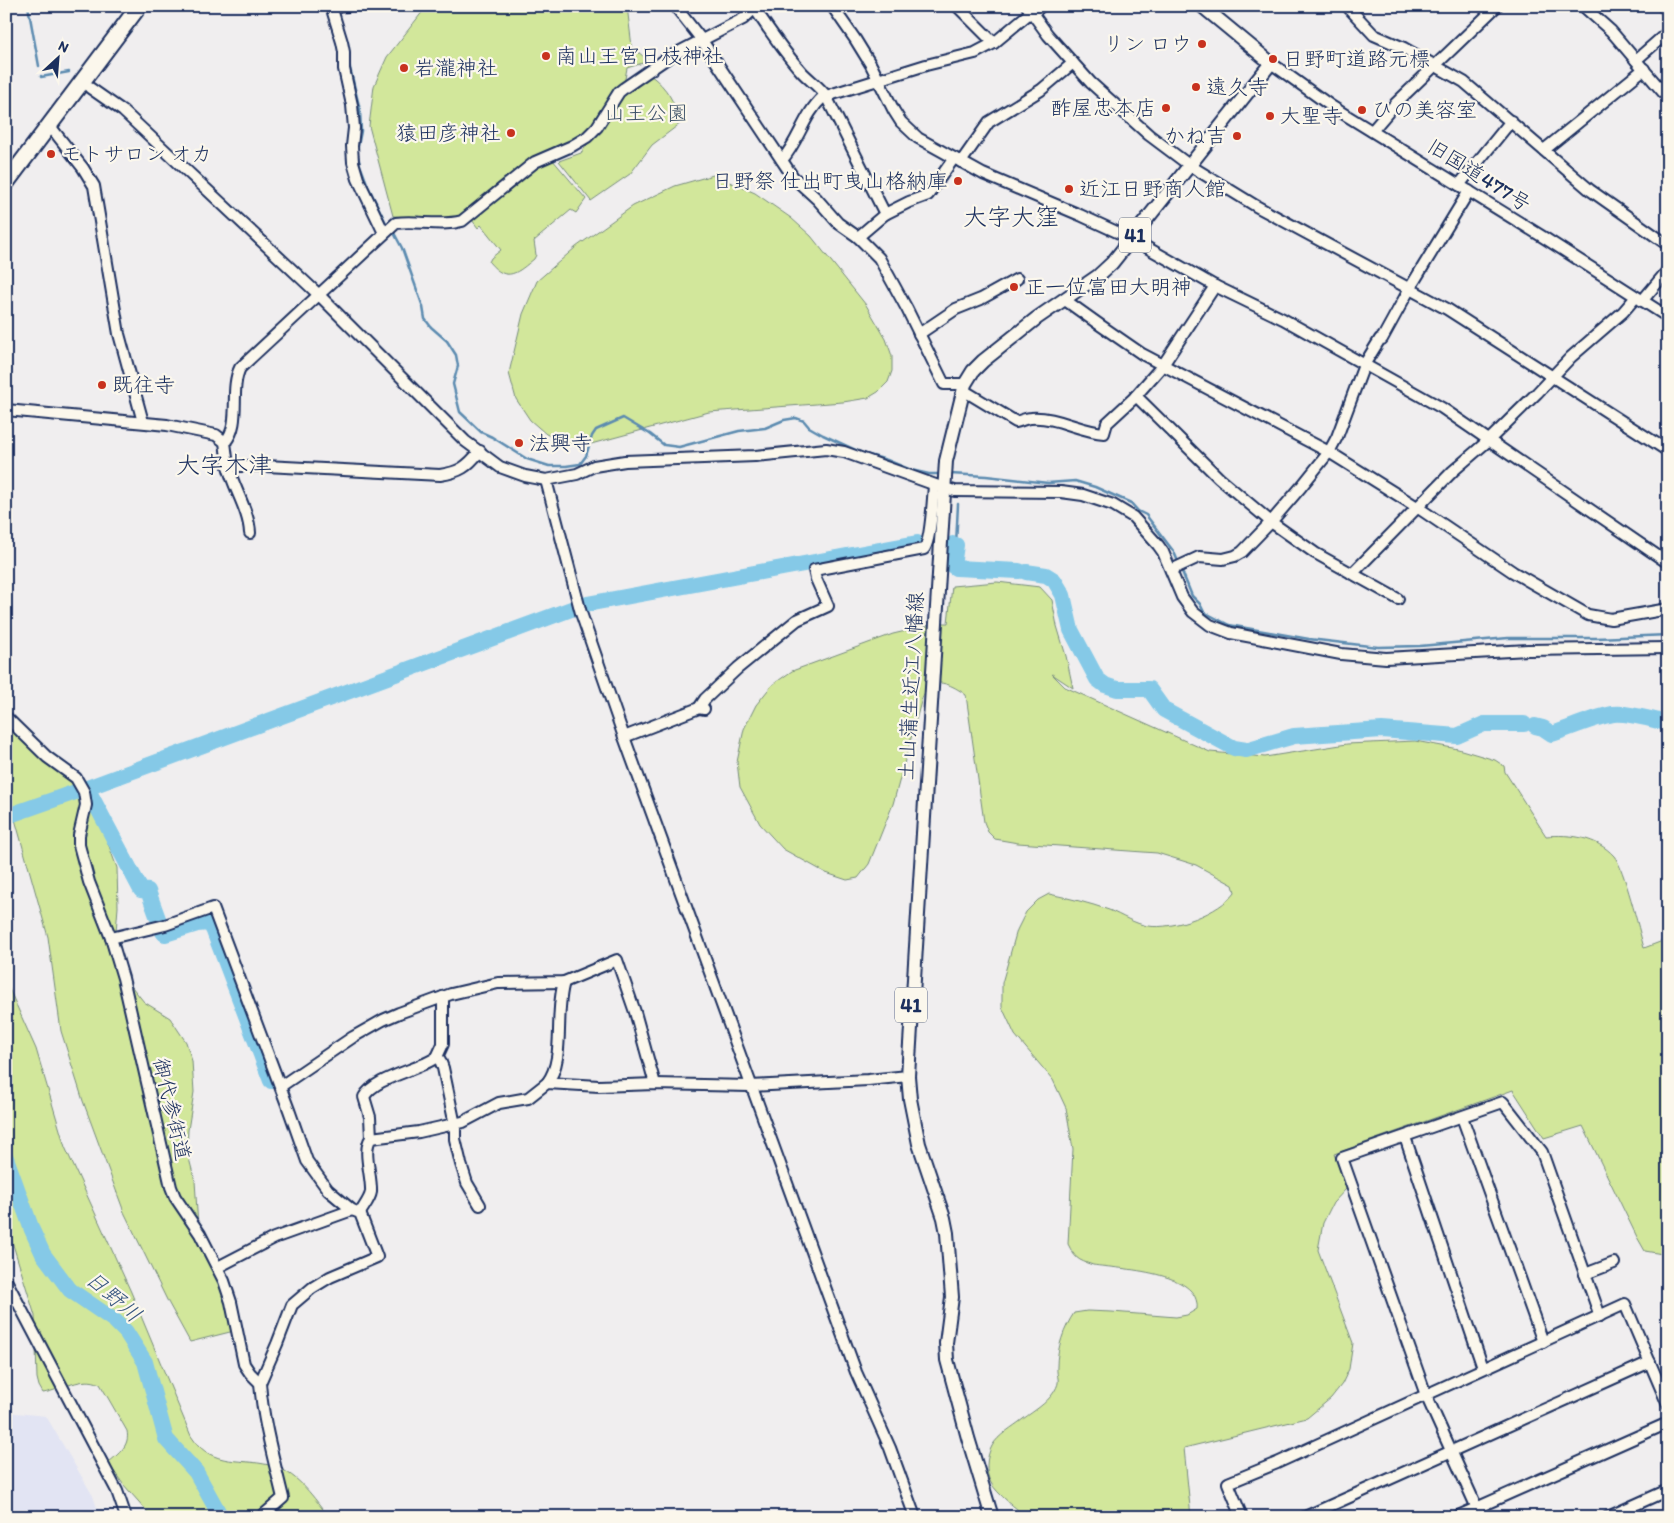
<svg xmlns="http://www.w3.org/2000/svg" width="1674" height="1523" font-family="Itim,'Klee One',sans-serif">
<style>
.built{fill:#e2e4f3}
.green{fill:#d2e79b;stroke:#768b7c}
.lines{fill:none;stroke-linecap:round;stroke-linejoin:round}
.stream{stroke:#5b8bb0;stroke-width:2.5}
.river{stroke:#85c9e7;stroke-width:16}
.minor-casing{stroke:#1b2f5e;stroke-width:14}
.major-casing{stroke:#1b2f5e;stroke-width:16}
.highway-casing{stroke:#1b2f5e;stroke-width:19}
.minor{stroke:#fbf7ec;stroke-width:10}
.major{stroke:#fbf7ec;stroke-width:12}
.highway{stroke:#fbf7ec;stroke-width:15}
.poi-dot{fill:#c8321e;stroke:#fbf7ec;stroke-width:2}
.labels{text-anchor:middle;stroke-width:4.5;stroke-linejoin:round;paint-order:stroke}
.shield{fill:#fbf7ec;stroke:#5e6b89;stroke-width:1}
.shield-label{font-size:20px;font-weight:bold;fill:#1b2f5e}
.poi-label{font-size:21px;fill:#1b2f5e;stroke:#fbf7ec;text-anchor:start}
.park-label{font-size:21px;fill:#40546a;stroke:#fbf7ec}
.street-label{font-size:21px;fill:#1b2f5e;stroke:#fbf7ec}
.water-label{font-size:22px;font-style:italic;fill:#365680;stroke:#fbf7ec}
.quarter-label{font-size:24px;fill:#1b2f5e;stroke:#fbf7ec}
</style>
<rect width="100%" height="100%" fill="#f0eeef"/>
<filter id="ink" filterUnits="userSpaceOnUse"><feTurbulence type="fractalNoise" baseFrequency=".02" numOctaves="2"/><feDisplacementMap in="SourceGraphic" scale="10" xChannelSelector="R" yChannelSelector="G"/><feConvolveMatrix kernelMatrix="1 2 1 2 8 2 1 2 1" color-interpolation-filters="sRGB"/></filter>
<g filter="url(#ink)">
<polygon class="built" points="6,1412 46,1416 93,1496 100,1517 6,1517"/>
<g class="green">
<polygon points="427,6 627,6 632,47 649,61 627,68 624,84 615,92 590,129 577,141 482,199 463,214 449,219 393,216 369,126 374,86 387,57"/>
<path d="M650 75C667 87 675 103 681 123L652 145 630 174 591 201 559 161 581 153 627 90Z"/>
<path d="M552 159 586 199 576 213 571 210 534 241 536 255 534 259C518 272 507 284 489 262L491 258 501 250 481 225 478 228 472 220 473 216 536 164Z"/>
<polygon points="713,175 755,193 791,218 811,236 866,305 886,339 892,356 892,371 888,382 878,392 868,398 843,402 709,412 591,444 565,443 546,434 530,420 516,399 509,373 523,314 537,281 576,247 633,206 675,186"/>
<path d="M997 582 1040 587 1052 600 1057 626 1066 656 1073 688 1052 674 1065 687 1210 752 1265 757 1347 744 1415 741 1458 749 1495 760 1504 766 1505 772 1546 836C1570 834 1597 837 1614 856 1624 867 1639 930 1644 948L1668 939V1255L1645 1251 1637 1237 1583 1126 1544 1138 1513 1090 1334 1154 1347 1188 1333 1203 1323 1223 1318 1250 1353 1343 1349 1369 1342 1384 1331 1398 1307 1418 1184 1448 1191 1517H1027C1017 1509 997 1494 991 1483 985 1473 986 1457 992 1446 998 1435 1013 1427 1023 1419 1035 1410 1046 1404 1054 1392 1062 1379 1056 1379 1057 1366 1057 1348 1064 1328 1074 1313L1087 1311 1112 1312 1176 1317 1187 1315 1197 1309C1201 1271 1119 1269 1093 1265 1077 1260 1075 1258 1068 1244L1073 1149 1066 1108 1053 1080 1015 1035 1002 1007V983L1017 930 1026 912 1038 900 1049 894C1069 898 1089 903 1109 910 1121 915 1135 924 1148 926 1174 930 1220 913 1235 892L1233 885 1196 865 1157 853 1018 843 995 839 988 832 984 822 966 695C957 688 939 677 929 687 926 690 924 694 922 698L893 804 869 864 858 878 847 880 826 873 783 849 760 824 740 787 737 762 744 729 756 705 772 685 792 671 893 634 940 623H948L952 586Z"/>
<polygon points="6,726 13,728 86,795 105,835 117,868 118,907 115,944 128,982 144,1002 170,1018 186,1042 192,1061 194,1092 188,1130 187,1151 195,1181 199,1241 218,1273 233,1322 234,1331 190,1342 168,1302 124,1212 83,1101 61,1031 48,937 6,787"/>
<path d="M6 982 36 1049 65 1147 131 1292 191 1436C213 1470 243 1456 276 1467 299 1475 314 1498 329 1517H149L146 1510 123 1484 108 1463C119 1453 130 1446 127 1431L100 1384C82 1375 62 1390 43 1393L39 1386 37 1378 35 1316 6 1222Z"/>
</g>
<g class="lines">
<g class="stream">
<polyline points="28,6 39,66"/>
<polyline points="344,32 348,44 350,68 360,110 361,131 357,151 360,165 368,186 386,223 389,227"/>
<polyline points="41,76 41,77 69,72"/>
<polyline points="393,231 402,248 423,307 425,319 431,327 447,341 456,355 458,366 453,384 460,412 481,432 492,437 527,459 549,466 566,466 580,464 586,456 592,436 596,430 623,418 650,434 664,445 679,447 739,431 765,428 784,420 796,418 804,421 809,427 823,435 862,453 887,460 911,470 929,474 942,474"/>
<polyline points="950,474 986,476 1048,483 1075,481 1095,487 1131,503 1138,511 1146,515 1174,552 1179,564"/>
<polyline points="956,545 958,504"/>
<polyline points="1181,569 1192,596 1200,604 1204,612 1229,625 1309,639 1378,647 1420,646 1508,638 1597,638 1668,635"/>
</g>
<g class="river">
<polyline points="953,544 956,545 953,566 956,568 1019,571"/>
<polyline points="1026,572 1046,575 1054,580 1063,595 1071,630 1097,679 1105,685 1117,689 1149,689 1164,710 1234,748 1246,750 1294,736 1382,730 1457,736 1484,724 1524,724"/>
<polyline points="587,604 917,543"/>
<path d="M1535 726 1543 728 1552 734C1570 728 1595 717 1613 714 1628 712 1652 720 1668 723"/>
<polyline points="87,788 141,890 148,891 160,924"/>
<polyline points="6,814 10,815 87,788 574,608"/>
<polyline points="163,932 165,934 197,924 209,923 213,929 271,1081"/>
<polyline points="6,1158 32,1230 43,1254 70,1290 115,1321 126,1332 145,1362 166,1439 196,1472 221,1517"/>
</g>
<g class="minor-casing">
<g id="minor">
<polyline points="331,6 342,42 344,52 344,69 352,105 354,128 352,146 353,162 358,179 384,233"/>
<polyline points="675,6 701,39 793,177 817,199 838,223 858,237 879,258 907,309 944,384 965,384"/>
<polyline points="832,6 855,39 871,65 894,111 901,122 918,138 983,174 1080,215 1132,239 1215,286 1283,319 1442,408 1668,563"/>
<polyline points="957,6 994,43"/>
<polyline points="1027,6 1048,35 1091,83 1149,135 1189,165 1256,206 1447,309 1668,451"/>
<polyline points="1347,6 1374,35 1404,48 1464,82 1590,190 1668,245"/>
<polyline points="1583,6 1611,31 1668,98"/>
<polyline points="1663,6 1668,13"/>
<polyline points="331,7 347,6"/>
<path d="M755 9C769 30 784 52 801 71 809 80 819 86 826 96L885 214"/>
<polyline points="1032,14 1041,6"/>
<polyline points="1636,60 1668,32"/>
<polyline points="1271,63 1331,106 1543,237 1668,317"/>
<polyline points="90,88 123,111 318,294 465,441 500,467 525,476 546,480 577,474 594,466 625,461 755,456 826,449 844,452 944,488 955,491 1061,492 1083,495 1113,505 1133,517 1158,545 1163,552 1182,597 1193,612 1210,625 1231,633 1341,654 1386,658 1528,650 1668,648"/>
<polyline points="50,126 83,168 94,186 119,334 143,422"/>
<polyline points="1372,131 1396,103 1497,6"/>
<polyline points="1544,150 1644,69"/>
<path d="M782 160C799 141 804 114 823 97L926 65 975 53 994 43 1031 12"/>
<polyline points="961,162 989,122 1041,90 1073,63"/>
<polyline points="1459,185 1511,121"/>
<polyline points="858,237 885,214 909,202 928,195 954,158"/>
<polyline points="1065,300 1100,325 1142,354 1329,452 1417,507 1513,572 1588,615 1611,619 1668,609"/>
<polyline points="1642,301 1668,270"/>
<polyline points="919,334 956,309 981,299 1017,279"/>
<path d="M963 390 1016 422C1020 421 1026 418 1031 418 1056 416 1079 431 1104 433L1107 423 1133 399 1163 365 1215 286"/>
<polyline points="1136,396 1219,478 1271,522"/>
<path d="M6 410 167 425 216 435 225 442 228 466H266L440 475C460 472 467 467 480 451"/>
<path d="M225 442C242 424 229 390 240 368L396 223C418 220 440 227 462 221L535 162 572 146 587 137 597 127 619 92 624 88 669 57 743 19 757 6"/>
<path d="M228 466C234 489 249 511 250 533"/>
<polyline points="546,480 581,613 624,737 856,1372 890,1448 915,1517"/>
<polyline points="1271,522 1315,553 1398,599"/>
<polyline points="1171,570 1199,557 1223,559 1235,556 1242,552 1271,522 1301,487 1329,452 1337,437 1364,365 1380,339 1382,339 1410,288 1469,191"/>
<polyline points="1352,574 1453,471 1489,440 1537,393 1571,357 1623,312 1636,297"/>
<path d="M699 708 705 699 738 668 797 620 828 606 816 579 814 570 924 549C931 541 933 497 934 485"/>
<path d="M6 717 47 757 76 778 84 792 86 805 79 835V845L89 882 111 938 123 978 171 1187 175 1197 200 1234 224 1281 231 1302 244 1364 250 1373 260 1383C263 1422 274 1460 283 1498L261 1517"/>
<polyline points="624,737 699,708 704,709"/>
<polyline points="111,938 165,925 213,908 289,1110 307,1161 328,1190 352,1210 360,1213 377,1257 330,1277 312,1288 292,1305 277,1344 260,1383"/>
<polyline points="443,997 443,1044 437,1057 440,1060 443,1068 455,1125 455,1139 461,1164 467,1183 480,1205"/>
<path d="M547 1083C566 1059 554 1014 564 982"/>
<polyline points="281,1086 353,1037 383,1020 399,1013 451,994 498,983 564,982 617,960 635,1012 655,1084"/>
<polyline points="1462,1117 1543,1342"/>
<polyline points="1405,1137 1483,1368"/>
<path d="M371 1138 370 1117 364 1097C375 1077 417 1071 437 1057"/>
<path d="M360 1213C364 1206 370 1199 371 1192 372 1176 362 1150 371 1138L419 1132 463 1122 499 1103 528 1098 547 1083 599 1086 655 1084 750 1086 868 1080 908 1076"/>
<polyline points="218,1267 274,1238 352,1210"/>
<polyline points="1585,1274 1614,1263"/>
<polyline points="6,1280 117,1491 126,1517"/>
<polyline points="1242,1517 1228,1483 1277,1463 1625,1304 1668,1405"/>
<polyline points="1305,1517 1650,1362"/>
<polyline points="1456,1517 1668,1423"/>
<polyline points="1481,1517 1426,1395 1342,1158 1503,1102 1542,1152 1600,1316"/>
<polyline points="1608,1517 1668,1490"/>
</g>
</g>
<g class="major-casing">
<polyline id="major" points="992,1517 968,1438 947,1360 946,1343 952,1297 947,1233 944,1218 919,1144 910,1099 908,1076 946,461 965,384 973,371 983,361 1037,318 1098,276 1112,263 1271,63 1202,6"/>
</g>
<g class="highway-casing">
<polyline id="highway" points="6,183 139,6"/>
</g>
<use href="#minor" class="minor"/>
<use href="#major" class="major"/>
<use href="#highway" class="highway"/>
</g>
</g>
<g class="poi-dot">
<circle cx="1202" cy="44" r="5"/>
<circle cx="546" cy="56" r="5"/>
<circle cx="1273" cy="59" r="5"/>
<circle cx="404" cy="68" r="5"/>
<circle cx="1196" cy="87" r="5"/>
<circle cx="1166" cy="108" r="5"/>
<circle cx="1362" cy="110" r="5"/>
<circle cx="1270" cy="116" r="5"/>
<circle cx="511" cy="133" r="5"/>
<circle cx="1237" cy="136" r="5"/>
<circle cx="51" cy="154" r="5"/>
<circle cx="958" cy="181" r="5"/>
<circle cx="1069" cy="189" r="5"/>
<circle cx="1014" cy="287" r="5"/>
<circle cx="102" cy="385" r="5"/>
<circle cx="519" cy="443" r="5"/>
</g>
<g class="labels">
<g class="shield">
<rect x="1119" y="217.5" width="32" height="35" rx="4"/>
<rect x="895" y="987.5" width="32" height="35" rx="4"/>
</g>
<g class="shield-label">
<text x="1135" y="242">41</text>
<text x="911" y="1012">41</text>
</g>
<g class="poi-label">
<text x="1192" y="51" text-anchor="end">リン ロウ</text>
<text x="556" y="63">南山王宮日枝神社</text>
<text x="1283" y="66">日野町道路元標</text>
<text x="414" y="75">岩瀧神社</text>
<text x="1206" y="94">遠久寺</text>
<text x="1156" y="115" text-anchor="end">酢屋忠本店</text>
<text x="1372" y="117">ひの美容室</text>
<text x="1280" y="123">大聖寺</text>
<text x="501" y="140" text-anchor="end">猿田彦神社</text>
<text x="1227" y="143" text-anchor="end">かね吉</text>
<text x="61" y="161">モトサロン オカ</text>
<text x="948" y="188" text-anchor="end">日野祭 仕出町曳山格納庫</text>
<text x="1079" y="196">近江日野商人館</text>
<text x="1024" y="294">正一位富田大明神</text>
<text x="112" y="392">既往寺</text>
<text x="529" y="450">法興寺</text>
</g>
<g class="park-label">
<text x="646" y="120">山王公園</text>
</g>
<g class="street-label">
<text transform="translate(1479 175) rotate(32)" y="7">旧国道477号</text>
<text transform="translate(911 686) rotate(-87)" y="7">土山蒲生近江八幡線</text>
<text transform="translate(172 1109) rotate(77)" y="7">御代参街道</text>
</g>
<g class="water-label">
<text transform="translate(114 1296) rotate(41)" y="8">日野川</text>
</g>
<g class="quarter-label">
<text x="1011" y="225">大字大窪</text>
<text x="224" y="473">大字木津</text>
</g>
</g>
<rect width="1674" height="1523" fill="none" stroke="#fbf7ec" stroke-width="25"/>
<rect x="12" y="12" width="1649" height="1498" fill="none" stroke="#1b2f5e" stroke-width="2" filter="url(#ink)"/>
<g transform="translate(58 58) rotate(26)" stroke="#fbf7ec" stroke-width="4" paint-order="stroke">
<path d="M0-4L9 19L0 12L-9 19Z" fill="#1b2f5e"/>
<text y="-8" font-size="14" font-weight="bold" text-anchor="middle" fill="#1b2f5e">N</text>
</g>
</svg>
